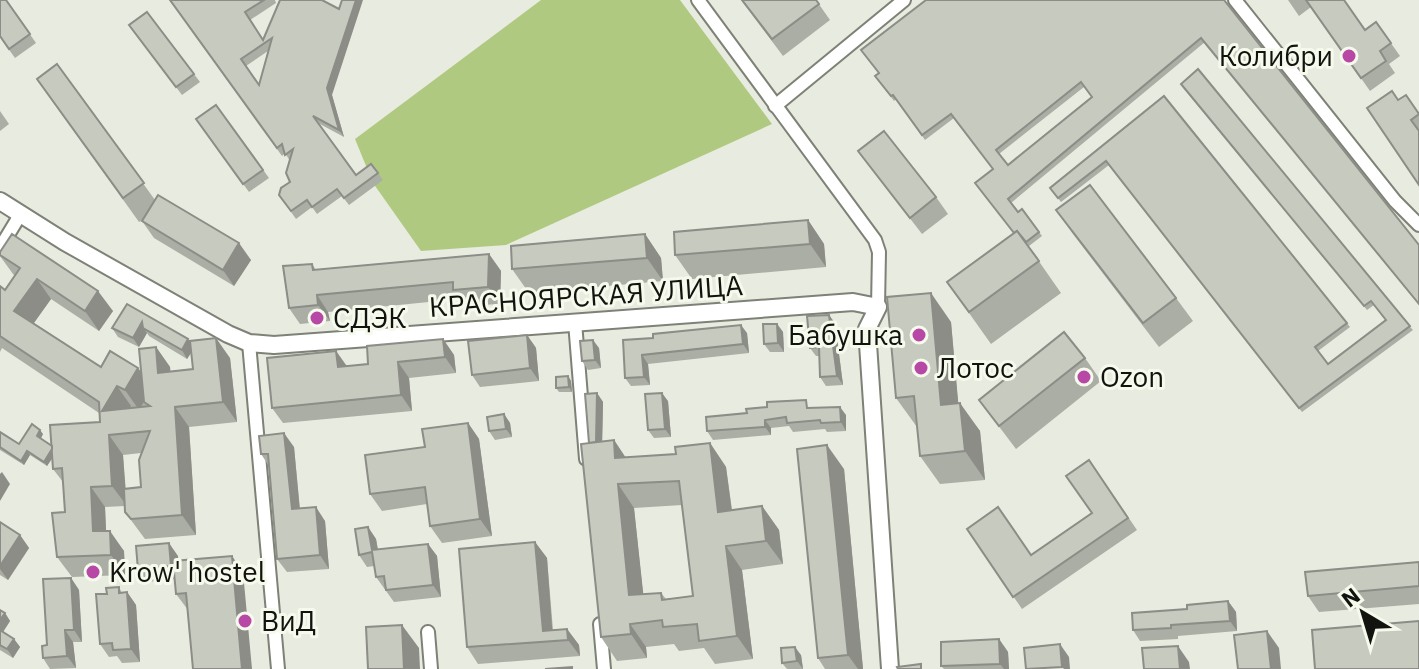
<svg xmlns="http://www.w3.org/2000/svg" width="1419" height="669" font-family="'IBM Plex Sans',sans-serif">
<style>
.green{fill:#b0c981}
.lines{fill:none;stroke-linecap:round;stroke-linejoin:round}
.minor-casing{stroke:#7d8176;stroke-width:16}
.tertiary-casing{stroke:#7d8176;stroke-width:20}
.minor{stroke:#fff;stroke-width:12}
.tertiary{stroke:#fff;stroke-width:16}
.wall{fill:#aaaea4;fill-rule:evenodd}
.shaded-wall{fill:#8b8d86}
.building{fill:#c6cabf;stroke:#8b8d86;stroke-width:2;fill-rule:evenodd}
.poi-dot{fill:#b748a5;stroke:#f5faed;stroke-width:3}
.labels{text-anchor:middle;stroke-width:6;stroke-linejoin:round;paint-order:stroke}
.poi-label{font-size:28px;fill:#12130f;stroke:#f5faed;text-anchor:start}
.street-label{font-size:28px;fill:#12130f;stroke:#f5faed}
</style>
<rect width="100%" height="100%" fill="#e8ece0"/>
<polygon class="green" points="541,0 680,0 772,124 506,245 421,251 373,183 355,139"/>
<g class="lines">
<g class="minor-casing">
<g id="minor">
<polyline points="698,0 875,240 879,252 878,307"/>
<polyline points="1235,0 1395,201 1419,225"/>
<polyline points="775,106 904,0"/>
<polyline points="0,248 20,215"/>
<polyline points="575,322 586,459"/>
<polyline points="249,343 278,669"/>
<polyline points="600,624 604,669"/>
<polyline points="428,632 431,669"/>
</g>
</g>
<g class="tertiary-casing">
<polyline id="tertiary" points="0,201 65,242 228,334 249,343 274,345 853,302 878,307 867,329 890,669"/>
</g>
<use href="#minor" class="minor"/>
<use href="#tertiary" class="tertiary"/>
</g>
<g class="wall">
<polygon points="6,0 36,43 15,58 0,37"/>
<path d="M170 0H275L276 3 250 20 263 40 280 0 332 95 344 137 318 123 356 175 371 164 383 180 349 205 342 196 317 214 312 207 296 219 279 195 290 182V161L285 153 282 156ZM268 51 259 85 246 66Z"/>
<polygon points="741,0 816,0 830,20 783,56"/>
<path d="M1224 0 1205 42 1011 203 1018 212 1022 209 1042 236 1029 246 1022 237 1061 293 991 344 947 282 1014 234 993 169 954 118 925 140 896 99 894 101 875 76ZM1084 87 1092 97 1008 165 999 154Z"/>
<polygon points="1288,0 1344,0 1365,29 1376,22 1400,56 1389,64 1395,73 1370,91 1311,7 1299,16"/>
<polygon points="129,25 194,74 200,82 182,95"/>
<polygon points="57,64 155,200 251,260 234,286 154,238 142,221 144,219 139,222 37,79"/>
<polygon points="1184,88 1413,330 1302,412 1109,165 1061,202 1050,188 1164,96 1350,327 1318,351 1328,364 1385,320 1374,305 1367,310"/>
<polygon points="1398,100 1419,114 1419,185"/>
<polygon points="216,105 269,178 249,192 196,119"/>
<polygon points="0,111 9,124 0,131"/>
<polygon points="858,151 936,197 948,214 922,234"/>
<polygon points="1056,210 1176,298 1193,321 1159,347 1073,234"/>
<polygon points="808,220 824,244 826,267 692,279 675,255"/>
<polygon points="645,234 661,258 663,281 529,293 512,269"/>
<path d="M0 252 113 311 99 331 51 299 34 323 101 367 138 368 141 372 156 347 170 367V371L193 369 191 353 187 359 149 336 147 333 139 347 118 337 112 328 127 304 190 342 230 358 237 422 189 427 196 535 145 539 125 512V506L105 507 106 531 124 551 125 575 72 577 57 557 65 512 63 482 53 469V457L47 466 30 455 24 465 0 450V432L19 444 43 434 41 438 52 446 100 422 99 413 2 348 0 352V286L5 290 15 276 13 274 0 256ZM141 453V487L125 489 123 455Z"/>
<polygon points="489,254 501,271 500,304 464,306 459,299 328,312 330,321 300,324 289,308 312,264 316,270"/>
<polygon points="951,322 958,403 980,431 985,480 940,484 920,456 917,427 896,398"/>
<polygon points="835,323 843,385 826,386 820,377 819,356 816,356 810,348"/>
<polygon points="777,324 783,332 784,352 770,352 764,344"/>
<polygon points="747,333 749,353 648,364 650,385 631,386 625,378 623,340"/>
<polygon points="527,335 536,348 539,381 480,387 472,375"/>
<polygon points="443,339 454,355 456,373 409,378 412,411 283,423 272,408 336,351 347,366 368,364"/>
<polygon points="599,348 601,368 588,370 582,361"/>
<polygon points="1085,358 1101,381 1016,449 979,400"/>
<polygon points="568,376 571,381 572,392 559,392 556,388"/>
<path d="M597 393 603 402 602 441 614 440 625 457 676 454 710 443 726 467 732 510 762 506 779 530 783 564 742 570 753 659 715 664 704 648 679 651 674 644 646 647 647 658 617 661 601 637 589 443ZM682 505 693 596 666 599 661 593 643 594 634 508Z"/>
<polygon points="668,401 671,437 654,438 648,430"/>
<polygon points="812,408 846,415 846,431 827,432 825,429 793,432 789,426 771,428 771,435 713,440 707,431"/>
<polygon points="504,414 510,423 512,437 495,440 489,431"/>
<polygon points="468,423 479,439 492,536 442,543 430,526 427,504 382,511 370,494 425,447"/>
<polygon points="294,447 300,509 325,521 329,569 287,572 277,559 269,466 261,454"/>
<polygon points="1089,460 1137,530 1022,609 967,529 1031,555 1092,513"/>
<polygon points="844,469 863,669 825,669 818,658"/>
<polygon points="0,522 20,535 29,548 8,580 0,575"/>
<polygon points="368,527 376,539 378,550 428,544 437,556 441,597 394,602 376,577 374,566 367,567 359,555"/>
<polygon points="535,542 547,558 553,630 567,629 579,645 580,656 478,664 467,647"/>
<polygon points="178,556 178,561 243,572 188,610 176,594 175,579 147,582 138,570"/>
<polygon points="1419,562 1419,604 1319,612 1308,596"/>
<polygon points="71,578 79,590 82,642 73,642 76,668 50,669 43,658"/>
<polygon points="119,587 122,593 127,592 136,605 140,662 122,663 117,656 109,657 100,644 107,594"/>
<polygon points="1228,601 1236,612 1237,631 1178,636 1178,639 1140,641 1133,630 1187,609"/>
<polygon points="0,610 5,613 10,621 3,632 14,639 20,647 13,658 0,650"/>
<polygon points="999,639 1008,652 1009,669 944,669 941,666"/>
<polygon points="801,655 803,669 787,669 782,663"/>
</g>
<g class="shaded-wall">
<polygon points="356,0 363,0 332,95 344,137 339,130 327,88"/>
<polygon points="808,220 824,244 826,267 810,244"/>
<polygon points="645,234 661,258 663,281 647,258"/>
<polygon points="239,243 251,260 234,286 223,270"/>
<polygon points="489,254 501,271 500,304 488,287"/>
<polygon points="37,279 51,299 28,331 14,311"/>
<polygon points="98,291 113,311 99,331 85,311"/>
<polygon points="931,293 951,322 961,433 941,405"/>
<polygon points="317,295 328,312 330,321 318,305"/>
<polygon points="829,315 835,323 843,385 837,376"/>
<polygon points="142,322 143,328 147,333 139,347 133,338"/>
<polygon points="777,324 783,332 784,352 778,343"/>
<polygon points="741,325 747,333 749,353 743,344"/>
<polygon points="527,335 536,348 539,381 530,368"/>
<polygon points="216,338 230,358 237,422 223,402"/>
<polygon points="188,339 194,348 187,359 182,350"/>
<polygon points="443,339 454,355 456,373 445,357"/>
<polygon points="593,340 599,348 601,368 595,360"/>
<polygon points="156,347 170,367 173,393 158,373"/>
<polygon points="336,351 347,367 338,367"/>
<polygon points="642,355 648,364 650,385 644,377"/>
<polygon points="398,362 409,378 412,411 401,395"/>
<polygon points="138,368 152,388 139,410 125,390"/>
<polygon points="568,376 571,381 572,392 569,387"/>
<polygon points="117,386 131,406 116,431 102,411"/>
<polygon points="597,393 603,402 602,452 596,444"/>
<polygon points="662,393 668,401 671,437 665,429"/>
<polygon points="960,403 980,431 985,480 965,451"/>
<polygon points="175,407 189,427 196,535 182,515"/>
<polygon points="840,407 846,415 846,431 841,422"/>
<polygon points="504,414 510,423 512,437 506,429"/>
<polygon points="765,420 771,428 771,435 765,427"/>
<polygon points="468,423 479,439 492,536 480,519"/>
<polygon points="40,430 43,434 40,440 37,436"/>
<polygon points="284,433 294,447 301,523 292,509"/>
<polygon points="109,435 123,455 127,506 112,486"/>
<polygon points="614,440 630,464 615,458"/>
<polygon points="710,443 726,467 735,535 718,512"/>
<polygon points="827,445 844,469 863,669 858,669 848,655"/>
<polygon points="54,447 57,451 47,466 44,462"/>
<polygon points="27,451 30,455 24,465 21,461"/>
<polygon points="2,472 10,484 0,501 0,474"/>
<polygon points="618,484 634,508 646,619 629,595"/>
<polygon points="91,487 105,507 107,552 93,531"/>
<polygon points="762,506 779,530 783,564 766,541"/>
<polygon points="316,507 325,521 329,569 320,555"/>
<polygon points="368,527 376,539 380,562 372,550"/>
<polygon points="110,531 124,551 125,575 111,555"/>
<polygon points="20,535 29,548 8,580 0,569 0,566"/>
<polygon points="535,542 547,558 553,641 543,631"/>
<polygon points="169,543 178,556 180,579 171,566"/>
<polygon points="428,544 437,556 441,597 433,585"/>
<polygon points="726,546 742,570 753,659 737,636"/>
<polygon points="232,556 243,572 252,669 242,669"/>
<polygon points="71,578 79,590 82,642 74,630"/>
<polygon points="127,592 136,605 140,662 131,649"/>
<polygon points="1228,601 1236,612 1237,631 1230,621"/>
<polygon points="5,613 10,621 1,635 0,633 0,620"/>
<polygon points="630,624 646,647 647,658 631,634"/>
<polygon points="402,625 419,648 420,669 404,669"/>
<polygon points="567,629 579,645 580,656 568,640"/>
<polygon points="65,630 73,642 76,668 67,656"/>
<polygon points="1267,631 1279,648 1281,669 1271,669"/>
<polygon points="14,639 20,647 13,658 7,649"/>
<polygon points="999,639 1008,652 1009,669 1004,669 1000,664"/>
<polygon points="1060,644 1069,657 1070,669 1064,669 1062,667"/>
<polygon points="1178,646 1189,662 1190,669 1180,669"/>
<polygon points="795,647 801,655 803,669 797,661"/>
</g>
<g class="building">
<polygon points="0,0 6,0 30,34 9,49 0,36"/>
<path d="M170 0H264L245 12 263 40 280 0H322L339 9 342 0H356L327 88 339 130 313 116 356 175 371 164 378 173 344 198 337 189 312 207 307 200 291 211 279 195 281 188 290 182 286 173 293 149 285 155 282 144 277 148ZM272 38 259 85 241 59Z"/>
<polygon points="742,0 816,0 819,4 772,39"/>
<path d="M926 0H1224L1419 245V304L1201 38 1008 199 1018 212 1022 209 1039 232 1026 242 1017 231 1014 233 975 183 993 169 951 114 922 135 893 95 891 96 875 76 879 73 861 50ZM1081 82 1092 97 1008 165 996 150Z"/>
<polygon points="1306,0 1344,0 1365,30 1376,22 1391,43 1380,51 1386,61 1361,78"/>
<polygon points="147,12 194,74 176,87 129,25"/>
<polygon points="57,64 144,183 123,198 37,79"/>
<polygon points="1198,69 1410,326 1299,408 1106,161 1058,198 1050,188 1164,96 1347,323 1315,347 1328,364 1386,320 1371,301 1364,306 1181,84"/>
<polygon points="1392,91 1398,100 1406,95 1419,114 1411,120 1419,131 1419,185 1367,108"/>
<polygon points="216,105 263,170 243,184 196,119"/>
<polygon points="884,131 936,197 910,218 858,151"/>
<polygon points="1090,185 1176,298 1143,323 1056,210"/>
<polygon points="158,195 239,243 223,270 142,221"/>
<polygon points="808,220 810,244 675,255 674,232"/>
<polygon points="1017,231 1039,261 969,312 947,282"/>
<polygon points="12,234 98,291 85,311 37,279 14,311 101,367 110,351 138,368 125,390 117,386 102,411 150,406 144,402 139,349 156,347 158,373 193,369 190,341 216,338 223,402 175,407 182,515 131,519 125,512 124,489 141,487 139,460 150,431 109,435 112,486 91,487 93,531 110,531 111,555 57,557 52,513 65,512 62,468 53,469 50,425 100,422 99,402 0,336 0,286 5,290 20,268 0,255 0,252"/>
<polygon points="645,234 647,258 512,269 511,246"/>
<polygon points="489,254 488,287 453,290 453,282 317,295 318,305 289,308 283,266 312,264 313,270"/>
<polygon points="931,293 941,405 960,403 965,451 920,456 914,396 896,398 887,297"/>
<polygon points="127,304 188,339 182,350 143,328 142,322 133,338 112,328"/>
<polygon points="829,315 837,376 820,377 819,347 810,348 807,316"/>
<polygon points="763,324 777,324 778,343 764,344"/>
<polygon points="741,325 743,344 642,355 644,377 625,378 623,340 653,338 653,334"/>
<polygon points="1064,332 1085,358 999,426 979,400"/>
<polygon points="527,335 530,368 472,375 468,341"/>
<polygon points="443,339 445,357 398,362 401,395 272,408 267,358 336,351 338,367 368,364 367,346"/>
<polygon points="593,340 595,360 582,361 580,341"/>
<polygon points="568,376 569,387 556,388 556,377"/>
<polygon points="597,393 596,442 589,443 585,394"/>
<polygon points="662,393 665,429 648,430 645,394"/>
<polygon points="806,400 807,408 840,407 841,422 821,423 820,420 787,423 786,417 765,420 765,427 707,431 706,417 747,413 746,409 767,407 767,402"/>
<polygon points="504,414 506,429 489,431 487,417"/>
<polygon points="468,423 480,519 430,526 425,487 370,494 365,455 425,447 422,429"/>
<polygon points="32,424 40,430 37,436 52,446 52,449 44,462 27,451 21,461 0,447 0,432 19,444"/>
<polygon points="284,433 292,509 316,507 320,555 277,559 268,454 261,454 259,436"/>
<path d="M614 440 615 458 676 454 675 447 710 443 718 512 762 506 766 541 726 546 737 636 699 641 697 624 663 627 662 620 630 624 631 634 601 637 581 444ZM679 481 693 596 662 600 661 593 629 595 618 484Z"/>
<polygon points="827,445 848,655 818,658 797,449"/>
<polygon points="1089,460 1128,518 1013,597 967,529 998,507 1031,555 1092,513 1066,476"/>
<polygon points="0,522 20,535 0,566"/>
<polygon points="368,527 372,550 428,544 433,585 386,590 384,576 376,577 372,552 359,555 355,529"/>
<polygon points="535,542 543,631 567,629 568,640 467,647 459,549"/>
<polygon points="169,543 171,566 138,570 136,546"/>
<polygon points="232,556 242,669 193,669 186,593 176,594 173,561"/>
<polygon points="1419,562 1419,586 1308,596 1305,572"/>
<polygon points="71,578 74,630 65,630 67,656 43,658 42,646 47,645 43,579"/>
<polygon points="119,587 119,593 127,592 131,649 113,650 112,643 100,644 96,594 107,594 106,588"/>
<polygon points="1228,601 1230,621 1171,625 1171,628 1133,630 1132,613 1187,609 1187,605"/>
<polygon points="0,610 5,613 0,620"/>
<polygon points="1419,621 1419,669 1315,669 1312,630"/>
<polygon points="402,625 404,669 368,669 366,627"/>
<polygon points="0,630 14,639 7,649 0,645"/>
<polygon points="1267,631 1271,669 1238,669 1234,635"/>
<polygon points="999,639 1000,664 941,666 941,642"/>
<polygon points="1060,644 1062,667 1026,669 1024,648"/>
<polygon points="1178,646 1180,669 1144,669 1142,648"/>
<polygon points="795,647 797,661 782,663 781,648"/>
<polygon points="921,664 921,669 898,669 897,667"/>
<polygon points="572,667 572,669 545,669"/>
</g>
<g class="poi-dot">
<circle cx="1349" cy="56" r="8"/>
<circle cx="317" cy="318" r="8"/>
<circle cx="919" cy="335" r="8"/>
<circle cx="921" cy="368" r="8"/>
<circle cx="1084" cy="377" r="8"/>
<circle cx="93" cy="572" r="8"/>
<circle cx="245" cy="621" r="8"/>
</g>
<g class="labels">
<g class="poi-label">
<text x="1333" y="66" text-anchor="end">Колибри</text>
<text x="333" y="328">СДЭК</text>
<text x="903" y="345" text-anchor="end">Бабушка</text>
<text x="937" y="378">Лотос</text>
<text x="1100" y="387">Ozon</text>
<text x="109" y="582">Krow' hostel</text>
<text x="261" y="631">ВиД</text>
</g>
<g class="street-label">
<text transform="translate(586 296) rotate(-4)" y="10">КРАСНОЯРСКАЯ УЛИЦА</text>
</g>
</g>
<g transform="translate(1363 613) rotate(322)" stroke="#f5faed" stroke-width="6" paint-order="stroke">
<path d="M0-6L14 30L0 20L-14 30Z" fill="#12130f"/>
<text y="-12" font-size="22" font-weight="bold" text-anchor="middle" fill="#12130f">N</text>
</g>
</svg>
